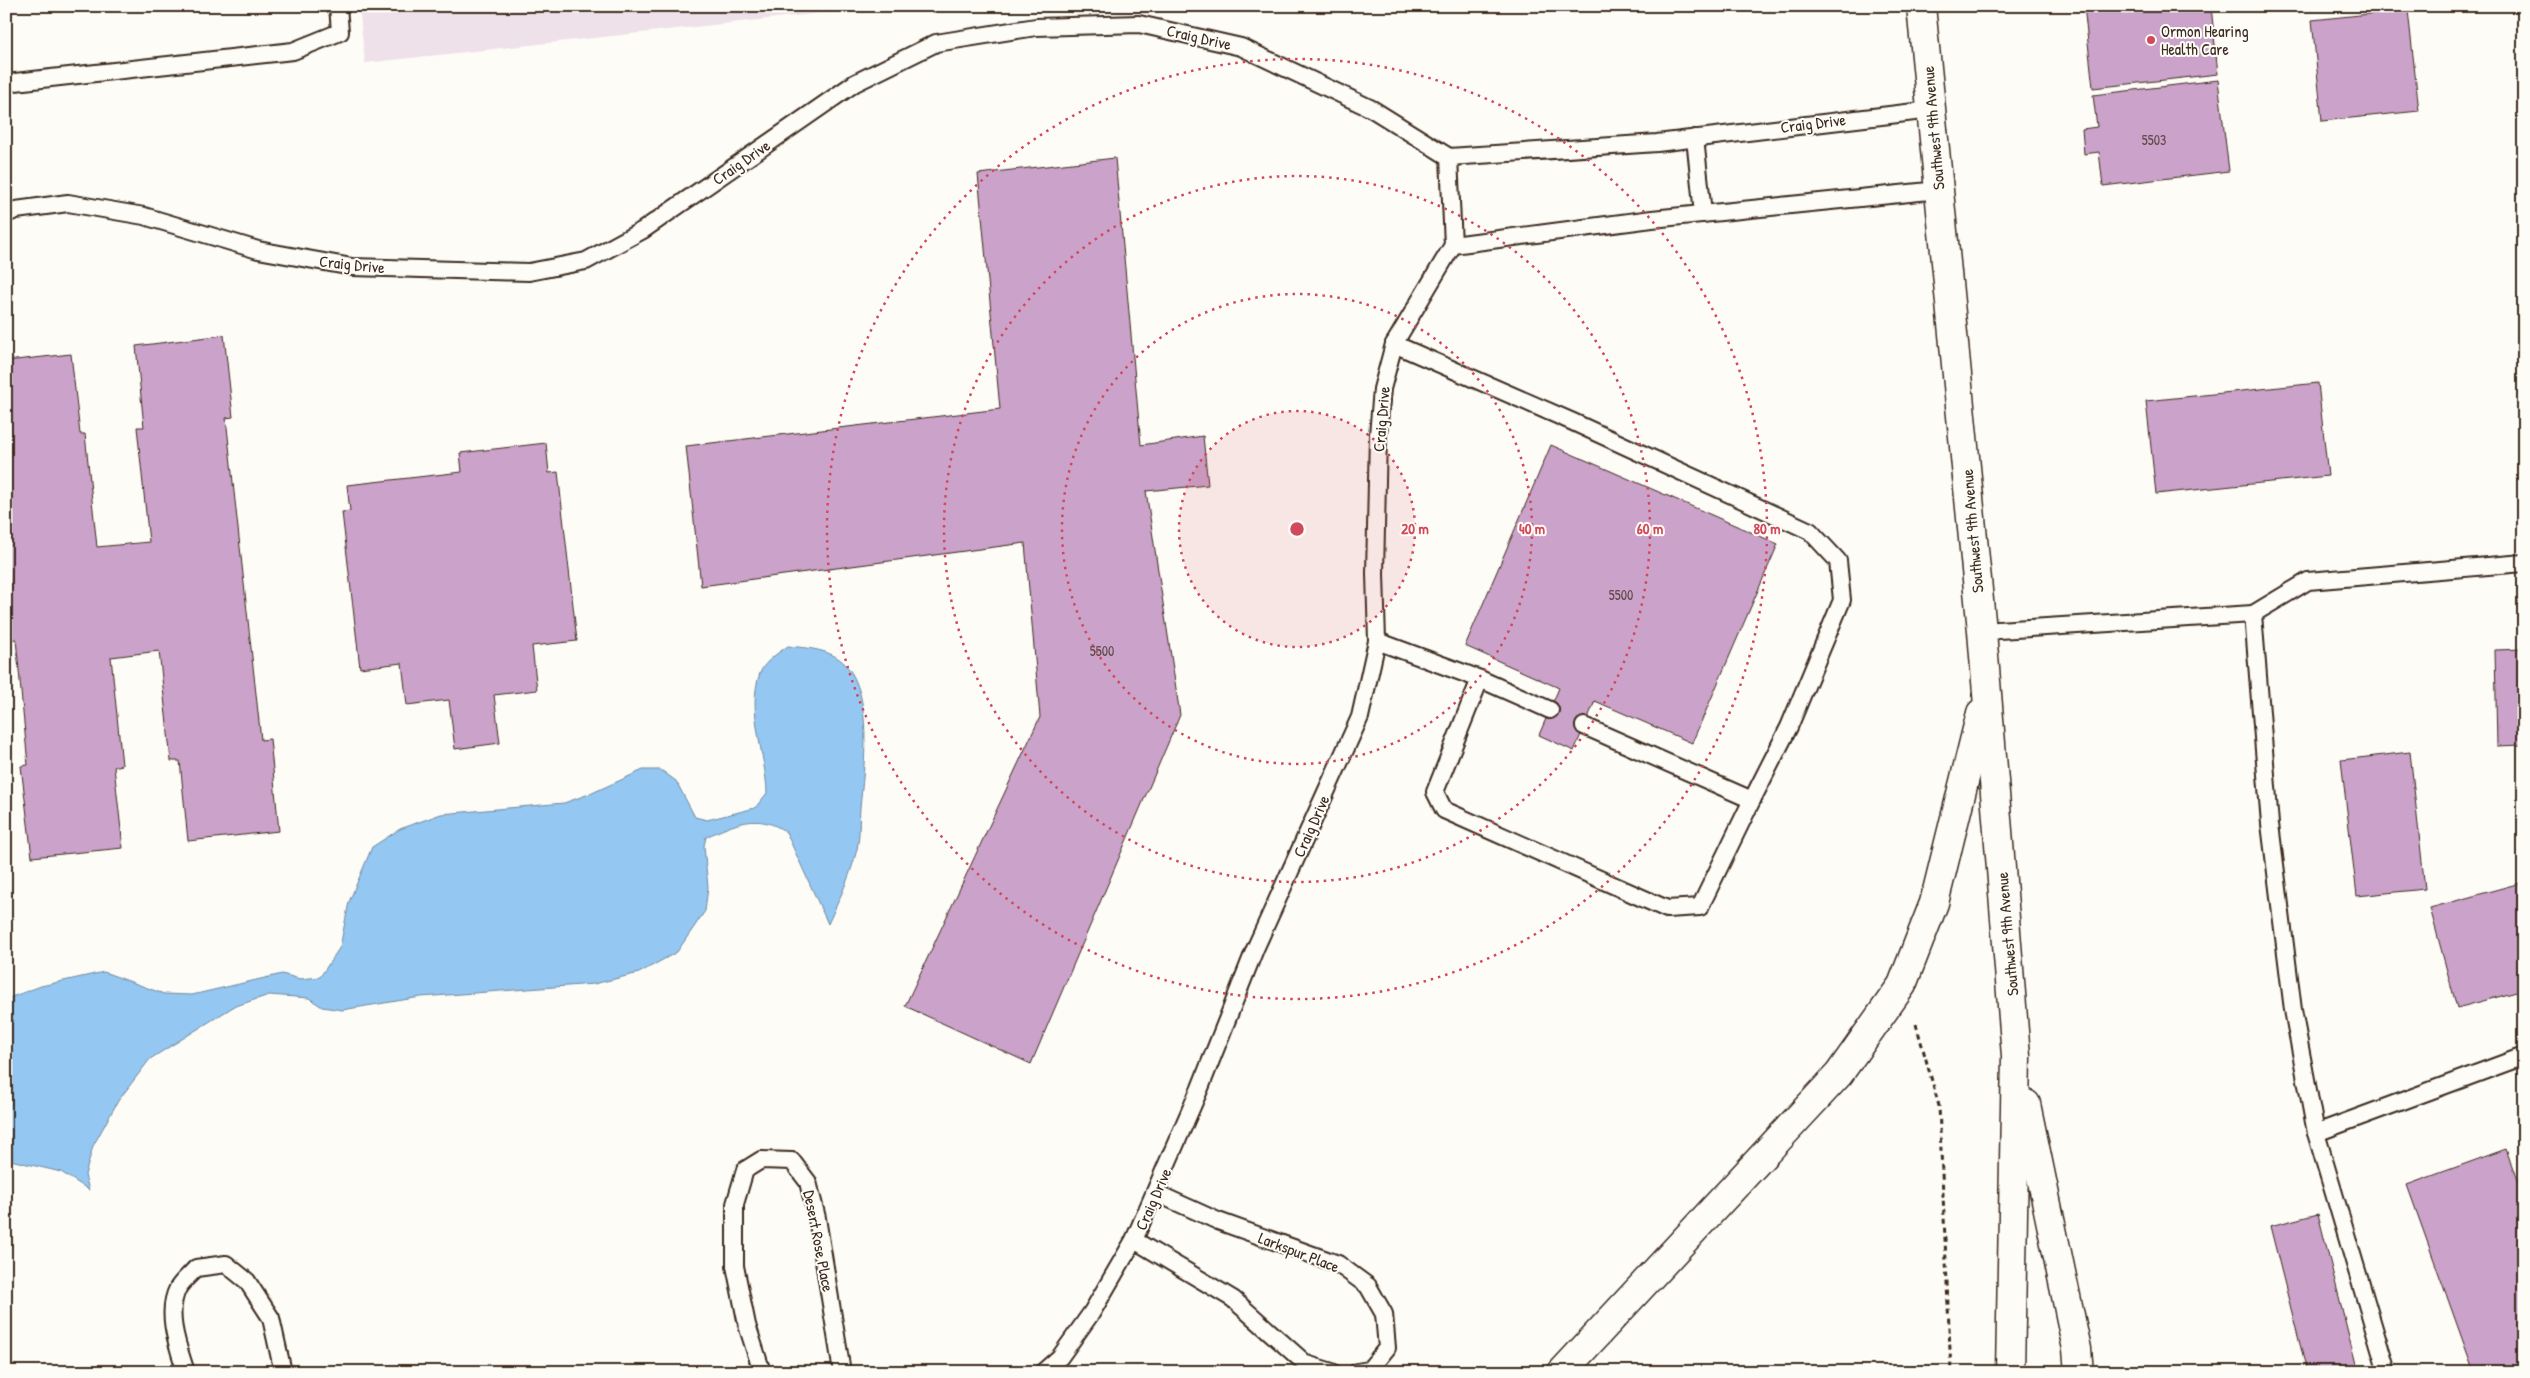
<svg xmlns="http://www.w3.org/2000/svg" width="2530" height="1378" font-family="'Patrick Hand',sans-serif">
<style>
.built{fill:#eee1e9}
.water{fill:#94c7f1;stroke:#70889d}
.building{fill:#cba2c9;stroke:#3b2a1e}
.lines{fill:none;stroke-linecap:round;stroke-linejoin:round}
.service-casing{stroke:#3b2a1e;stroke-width:20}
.primary-casing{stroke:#3b2a1e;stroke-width:31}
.path{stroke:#3b2a1e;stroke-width:3;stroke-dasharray:5 4;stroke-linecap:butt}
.service{stroke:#fdfcf7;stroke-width:16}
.primary{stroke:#fdfcf7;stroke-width:28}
.ring{fill:none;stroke:#d1495b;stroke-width:2.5;stroke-dasharray:2.5 5}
.poi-dot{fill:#d1495b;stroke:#fdfcf7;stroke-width:2}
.labels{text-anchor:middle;stroke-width:4;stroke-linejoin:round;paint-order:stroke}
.number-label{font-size:14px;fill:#5f4849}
.poi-label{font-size:16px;fill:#3b2a1e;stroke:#fdfcf7;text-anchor:start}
.street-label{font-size:16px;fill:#3b2a1e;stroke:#fdfcf7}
.centre{fill:#d1495b;stroke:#fdfcf7;stroke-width:2.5}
.ring-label{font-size:15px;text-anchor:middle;font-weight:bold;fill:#d1495b;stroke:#fdfcf7;stroke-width:4;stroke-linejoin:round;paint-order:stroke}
</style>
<rect width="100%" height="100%" fill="#fdfcf7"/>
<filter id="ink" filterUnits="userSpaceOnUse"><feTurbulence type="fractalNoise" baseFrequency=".02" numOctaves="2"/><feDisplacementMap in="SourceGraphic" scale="10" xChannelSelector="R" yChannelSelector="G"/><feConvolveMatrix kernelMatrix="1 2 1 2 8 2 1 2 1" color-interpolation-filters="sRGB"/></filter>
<g filter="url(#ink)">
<polygon class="built" points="359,6 886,6 365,63"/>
<path class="water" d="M788 646C807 648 831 649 845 664 874 695 864 768 860 808 859 821 860 836 857 849 851 875 839 900 828 924L786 832C758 812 735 824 706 837L704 846 708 887 705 911 677 952 639 973 594 984 421 997 342 1010 322 1007 309 998 269 995 233 1007 150 1059 118 1101 93 1146 85 1175 89 1190 61 1172 6 1159V999L41 986 104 972 164 994 192 995 282 974 300 979 320 977 340 947 349 902 372 847 400 829 441 814 564 803 592 793 643 770H661L676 781 695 817 707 820 755 808 767 793C766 754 746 711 760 673 765 661 778 653 788 646Z"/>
<g class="building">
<polygon points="2084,6 2211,6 2218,74 2093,88"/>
<polygon points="2408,10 2419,111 2322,121 2312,20"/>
<polygon points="2218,80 2229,171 2103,186 2099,152 2084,154 2082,129 2097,127 2093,95"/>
<polygon points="1115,158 1141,445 1203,436 1208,485 1146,491 1180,715 1031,1064 905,1006 1040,717 1025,543 701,586 686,446 1000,409 978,174"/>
<polygon points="224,335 233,417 226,418 261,740 270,739 279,831 188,841 180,761 171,761 159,651 111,657 122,765 114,767 123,848 32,857 21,766 28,765 16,639 6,640 6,584 10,583 6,549 6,361 71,354 80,434 85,434 97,547 149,542 137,427 144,427 136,346"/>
<polygon points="2318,383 2328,476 2156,494 2146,401"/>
<polygon points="546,443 549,473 558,472 577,641 532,646 537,690 494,695 500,743 455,749 449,700 407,705 402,663 360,668 342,512 350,511 347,485 462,472 460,453"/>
<polygon points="1551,445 1778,544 1692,743 1595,701 1574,751 1539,735 1559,688 1465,646"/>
<polygon points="2524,649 2524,745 2497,746 2495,650"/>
<polygon points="2410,752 2425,889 2357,896 2341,760"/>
<polygon points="2524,882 2524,990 2457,1008 2430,908"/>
<polygon points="2506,1149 2524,1200 2524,1372 2474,1372 2407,1185"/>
<polygon points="2318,1214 2357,1368 2341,1372 2307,1372 2270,1226"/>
</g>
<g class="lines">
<g class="service-casing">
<g id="service">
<polyline points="6,83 293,51 340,32 338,6"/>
<polyline points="1695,138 1703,214"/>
<polyline points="6,214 16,210 68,203 144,216 258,250 352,267 529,272 586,261 643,230 855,83 936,43 1036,27 1139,24 1241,47 1372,109 1449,157 1657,143 1931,110"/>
<polyline points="1453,245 1652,219 1939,190"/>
<polyline points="1394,344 1573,422 1810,531 1838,561 1842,600 1789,727 1752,800 1584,726"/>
<polyline points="2253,614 2308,581 2524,563"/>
<polyline points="1982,631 2253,614 2270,824 2293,1010 2316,1133 2387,1372"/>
<polyline points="1377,641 1480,679 1550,710"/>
<polyline points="1480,679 1435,792 1444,810 1667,909 1700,907 1752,800"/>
<polyline points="2316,1133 2524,1056"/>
<polyline points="1156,1193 1218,1221 1338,1264 1368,1286 1384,1314 1387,1348 1369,1370 1357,1372"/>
<polyline points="1134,1240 1233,1299 1306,1364 1332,1372"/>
<path d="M186 1372C178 1347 165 1313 178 1288 182 1281 191 1274 196 1268L226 1264 247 1281 271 1318 283 1372"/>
<polyline points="762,1372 747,1325 735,1266 735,1204 745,1170 761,1160 792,1161 808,1182 817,1218 842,1372"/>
<polyline points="1043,1372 1060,1357 1092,1312 1134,1240 1200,1088 1255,949 1360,717 1377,641 1375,574 1378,435 1382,389 1394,344 1453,245 1449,157"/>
</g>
</g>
<g class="primary-casing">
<g id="primary">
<polyline points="1921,6 1982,631 2016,1056 2010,1372"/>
<polyline points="2026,1104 2077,1349 2079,1372"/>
<polyline points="1562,1372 1839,1074 1902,985 1934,903 1981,713"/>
</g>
</g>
<polyline class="path" points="1916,1024 1939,1106 1951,1372"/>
<use href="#service" class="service"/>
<use href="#primary" class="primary"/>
</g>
</g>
<circle cx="1297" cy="529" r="118" fill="#d1495b" fill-opacity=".12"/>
<g class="ring">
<circle cx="1297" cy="529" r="118"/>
<circle cx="1297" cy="529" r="235"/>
<circle cx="1297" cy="529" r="353"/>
<circle cx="1297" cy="529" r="470"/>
</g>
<circle class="poi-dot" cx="2151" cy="40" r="5"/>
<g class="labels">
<g class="number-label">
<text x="2154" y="145">5503</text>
<text x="1621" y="600">5500</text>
<text x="1102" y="656">5500</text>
</g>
<g class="poi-label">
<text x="2161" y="37">Ormon Hearing<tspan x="2161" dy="18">Health Care</tspan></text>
</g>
<g class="street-label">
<text transform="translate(1199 37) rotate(13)" y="6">Craig Drive</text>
<text transform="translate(1813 123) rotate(-7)" y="6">Craig Drive</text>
<text transform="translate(1933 128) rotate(-95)" y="6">Southwest 9th Avenue</text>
<text transform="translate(741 162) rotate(-35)" y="6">Craig Drive</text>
<text transform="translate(352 264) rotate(6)" y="6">Craig Drive</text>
<text transform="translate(1381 419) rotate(-85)" y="6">Craig Drive</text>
<text transform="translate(1972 531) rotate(-95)" y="6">Southwest 9th Avenue</text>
<text transform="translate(1311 826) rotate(-66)" y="6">Craig Drive</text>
<text transform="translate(2007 934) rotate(-95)" y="6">Southwest 9th Avenue</text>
<text transform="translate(1153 1199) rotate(-66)" y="6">Craig Drive</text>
<text transform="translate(819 1241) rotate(79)" y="6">Desert Rose Place</text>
<text transform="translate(1299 1252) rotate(21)" y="6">Larkspur Place</text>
</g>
</g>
<circle cx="1297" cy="529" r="8" class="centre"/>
<g class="ring-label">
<text x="1415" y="534">20 m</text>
<text x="1532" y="534">40 m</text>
<text x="1650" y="534">60 m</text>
<text x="1767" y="534">80 m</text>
</g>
<rect width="2530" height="1378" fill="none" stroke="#fdfcf7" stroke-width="25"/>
<rect x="12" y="12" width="2505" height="1353" fill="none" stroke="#3b2a1e" stroke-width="2" filter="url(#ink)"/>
</svg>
